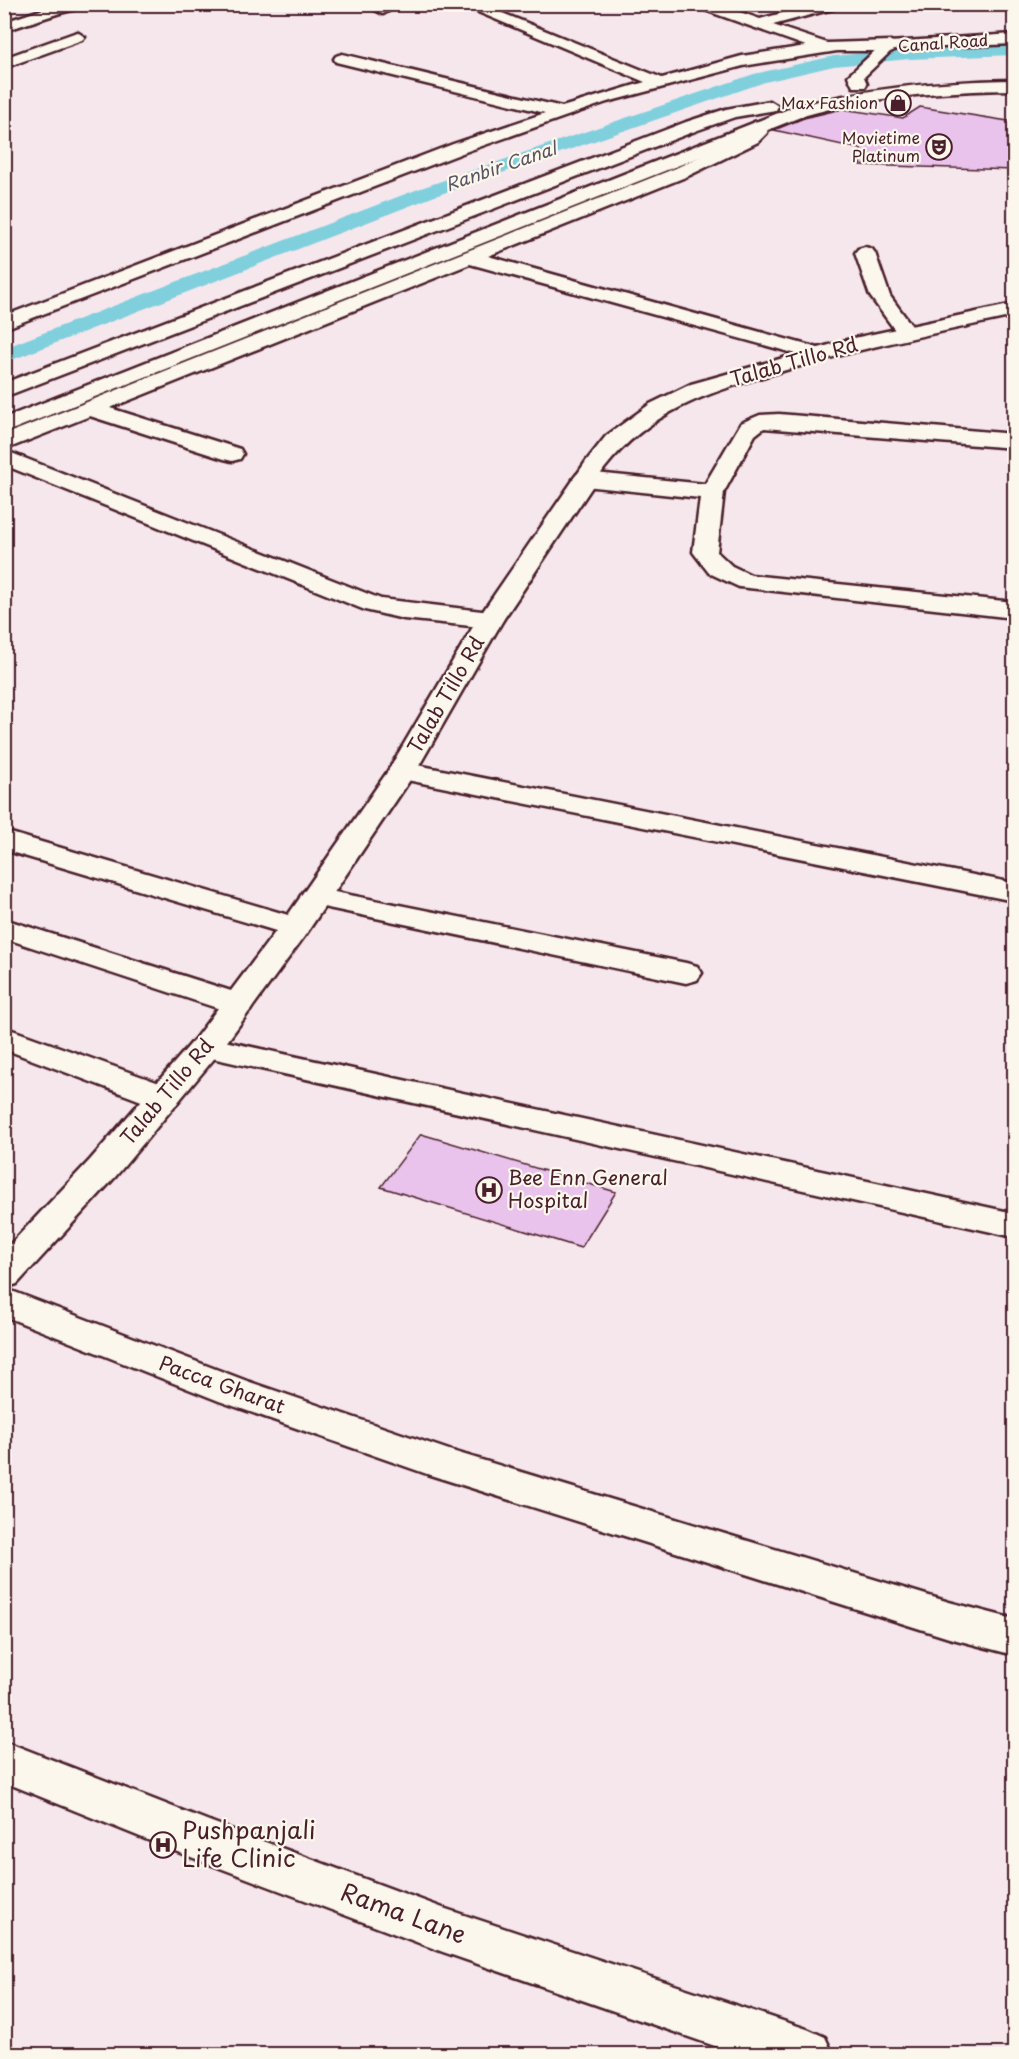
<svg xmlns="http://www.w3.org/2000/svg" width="1019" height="2059" font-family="'Playpen Sans',sans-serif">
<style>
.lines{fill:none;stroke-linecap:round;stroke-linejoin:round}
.canal{fill:#80cfdd;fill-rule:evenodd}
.building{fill:#eac3ec;stroke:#4a1f2b;stroke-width:1.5}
.minor-casing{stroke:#4a1f2b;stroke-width:5}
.major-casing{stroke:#4a1f2b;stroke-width:5}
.highway-casing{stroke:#4a1f2b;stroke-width:5}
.minor{fill:#fbf7ec;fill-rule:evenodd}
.major{fill:#fbf7ec;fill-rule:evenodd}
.highway{fill:#fbf7ec;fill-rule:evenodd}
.labels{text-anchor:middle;stroke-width:4.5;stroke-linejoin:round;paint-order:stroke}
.far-street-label{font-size:16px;fill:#4a1f2b;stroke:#fbf7ec}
.far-poi-label{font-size:16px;fill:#4a1f2b;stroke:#fbf7ec;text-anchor:end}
.far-water-label{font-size:18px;font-style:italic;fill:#5a5460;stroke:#fbf7ec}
.street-label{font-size:20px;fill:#4a1f2b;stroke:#fbf7ec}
.poi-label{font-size:20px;fill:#4a1f2b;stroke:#fbf7ec;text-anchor:start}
.near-poi-label{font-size:24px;fill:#4a1f2b;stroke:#fbf7ec;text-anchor:start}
.near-street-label{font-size:24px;fill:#4a1f2b;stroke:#fbf7ec}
</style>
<rect width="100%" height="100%" fill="#f6e7ec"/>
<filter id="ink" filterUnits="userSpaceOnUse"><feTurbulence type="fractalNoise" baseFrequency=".0167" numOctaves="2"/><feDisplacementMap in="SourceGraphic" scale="12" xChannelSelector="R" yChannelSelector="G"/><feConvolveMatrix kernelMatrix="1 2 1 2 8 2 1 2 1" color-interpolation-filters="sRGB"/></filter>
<g filter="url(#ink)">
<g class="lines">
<polygon class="canal" points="1014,45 1014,55 910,59 834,66 765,82 435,196 4,363 4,348 421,188 754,74 834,56 910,49"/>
</g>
<g class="building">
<polygon points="920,107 1014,122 1014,170 860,165 861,149 774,130 804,118 842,109 903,118"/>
<polygon points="421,1134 616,1192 581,1248 381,1187"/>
</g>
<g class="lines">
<g class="minor-casing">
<g id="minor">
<polygon points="363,4 383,4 390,10 383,14"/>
<polygon points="459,4 480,4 662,78 742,56 806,46 696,7 694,4 717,4 760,19 816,4 842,4 840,7 773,25 827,43 891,41 899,46 891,51 837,51 743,66 607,102 465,152 4,329 4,316 453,144 545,113 336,62 334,59 336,56 342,54 562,107 645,82"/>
<polygon points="56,5 87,4 85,7 60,13 4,31 4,22"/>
<polygon points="77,32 85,37 82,40 4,68 4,58"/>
<polygon points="770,101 778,106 776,110 735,117 698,130 4,397 4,383 686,122 726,109"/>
<polygon points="760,121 768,126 767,133 758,142 688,176 488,256 825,350 828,354 825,358 818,360 811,358 470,264 110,408 240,449 243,454 240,459 232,461 224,459 90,416 4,450 4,435 676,168 746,134 751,131 754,122"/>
<polygon points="865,247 872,249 875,253 890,296 917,333 914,337 907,339 900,337 870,296 855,253 858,249"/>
<polygon points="779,414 1014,434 1014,448 764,428 755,435 724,492 717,552 732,566 751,575 1014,602 1014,618 739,587 709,573 693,552 700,498 585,486 577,484 573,479 577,474 585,472 705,484 741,423 760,415"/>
<polygon points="4,450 381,599 490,612 499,615 503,620 499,625 490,628 404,619 365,610 4,465"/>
<polygon points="402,762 1014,883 1014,901 392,777 388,771 392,765"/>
<polygon points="315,888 686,963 697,966 702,973 697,980 686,983 304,903 300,897 304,891"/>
<polygon points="4,919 250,997 254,1004 250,1011 238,1014 226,1011 4,938"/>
<polygon points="4,1027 176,1089 181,1097 176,1105 164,1108 152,1105 4,1049"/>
<polygon points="206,1037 1014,1213 1014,1237 194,1054 189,1047 194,1040"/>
<polygon points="4,1288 247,1381 452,1451 949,1602 1014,1619 1014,1655 949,1638 427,1474 219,1401 4,1316"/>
<polygon points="4,1741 209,1821 443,1908 807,2029 825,2037 833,2054 738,2054 443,1952 175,1851 4,1782"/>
</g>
</g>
<g class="major-casing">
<g id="major">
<polygon points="1014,34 1014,44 897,49 890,52 864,77 867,84 865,87 853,87 848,76 880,46 889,42"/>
<path d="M1014 304V316C940 332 866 347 793 368 718 390 654 405 604 469L503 620 416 771 306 934 218 1054 116 1176 17 1284 4 1288V1251L90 1160 194 1040 276 931 4 850V831L288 915 388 771 477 620 587 460 606 436 650 404 691 384 854 338Z"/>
</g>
</g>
<g class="highway-casing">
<path id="highway" d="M1014 80V90C942 91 872 96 803 116L4 433V418L791 108C865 88 938 81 1014 80Z"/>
</g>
<use href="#minor" class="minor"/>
<use href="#major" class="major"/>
<use href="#highway" class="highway"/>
</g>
</g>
<defs>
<g id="shop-ring" transform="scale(1.35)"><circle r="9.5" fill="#fbf7ec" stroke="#4a1f2b" stroke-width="1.5"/><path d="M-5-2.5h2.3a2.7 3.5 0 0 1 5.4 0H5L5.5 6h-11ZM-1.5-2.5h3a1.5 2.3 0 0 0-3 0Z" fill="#4a1f2b"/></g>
<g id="theatre-ring" transform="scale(1.35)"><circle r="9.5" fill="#fbf7ec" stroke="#4a1f2b" stroke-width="1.5"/><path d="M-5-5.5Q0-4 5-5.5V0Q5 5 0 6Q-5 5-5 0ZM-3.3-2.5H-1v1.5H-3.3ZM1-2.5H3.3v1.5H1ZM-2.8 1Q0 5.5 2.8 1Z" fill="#4a1f2b"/></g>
<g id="hospital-ring" transform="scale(1.35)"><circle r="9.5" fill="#fbf7ec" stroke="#4a1f2b" stroke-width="1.5"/><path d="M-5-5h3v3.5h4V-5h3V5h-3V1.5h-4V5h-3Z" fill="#4a1f2b"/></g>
</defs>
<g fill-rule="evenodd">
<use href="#shop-ring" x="898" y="103"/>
<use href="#theatre-ring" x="939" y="147"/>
<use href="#hospital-ring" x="489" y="1190"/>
<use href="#hospital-ring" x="163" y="1845"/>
</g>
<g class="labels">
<g class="far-street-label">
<text transform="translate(943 43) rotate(-4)" y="6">Canal Road</text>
</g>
<g class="far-poi-label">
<text x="878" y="109">Max Fashion</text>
<text x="920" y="144">Movietime<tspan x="920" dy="18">Platinum</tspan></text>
</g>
<g class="far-water-label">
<text transform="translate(501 167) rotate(-19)" y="6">Ranbir Canal</text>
</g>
<g class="street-label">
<text transform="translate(794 362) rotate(-16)" y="7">Talab Tillo Rd</text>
<text transform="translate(446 695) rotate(-60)" y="7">Talab Tillo Rd</text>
<text transform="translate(167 1092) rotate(-50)" y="7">Talab Tillo Rd</text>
<text transform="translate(222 1385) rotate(20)" y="7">Pacca Gharat</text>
</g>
<g class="poi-label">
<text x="508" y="1185">Bee Enn General<tspan x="508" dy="23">Hospital</tspan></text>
</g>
<g class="near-poi-label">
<text x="182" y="1839">Pushpanjali<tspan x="182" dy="28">Life Clinic</tspan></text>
</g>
<g class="near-street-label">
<text transform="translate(403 1914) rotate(20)" y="8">Rama Lane</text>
</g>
</g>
<rect width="1019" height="2059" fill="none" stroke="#fbf7ec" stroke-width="24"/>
<rect x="12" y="12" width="995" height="2035" fill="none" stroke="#4a1f2b" stroke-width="2" filter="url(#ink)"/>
</svg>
